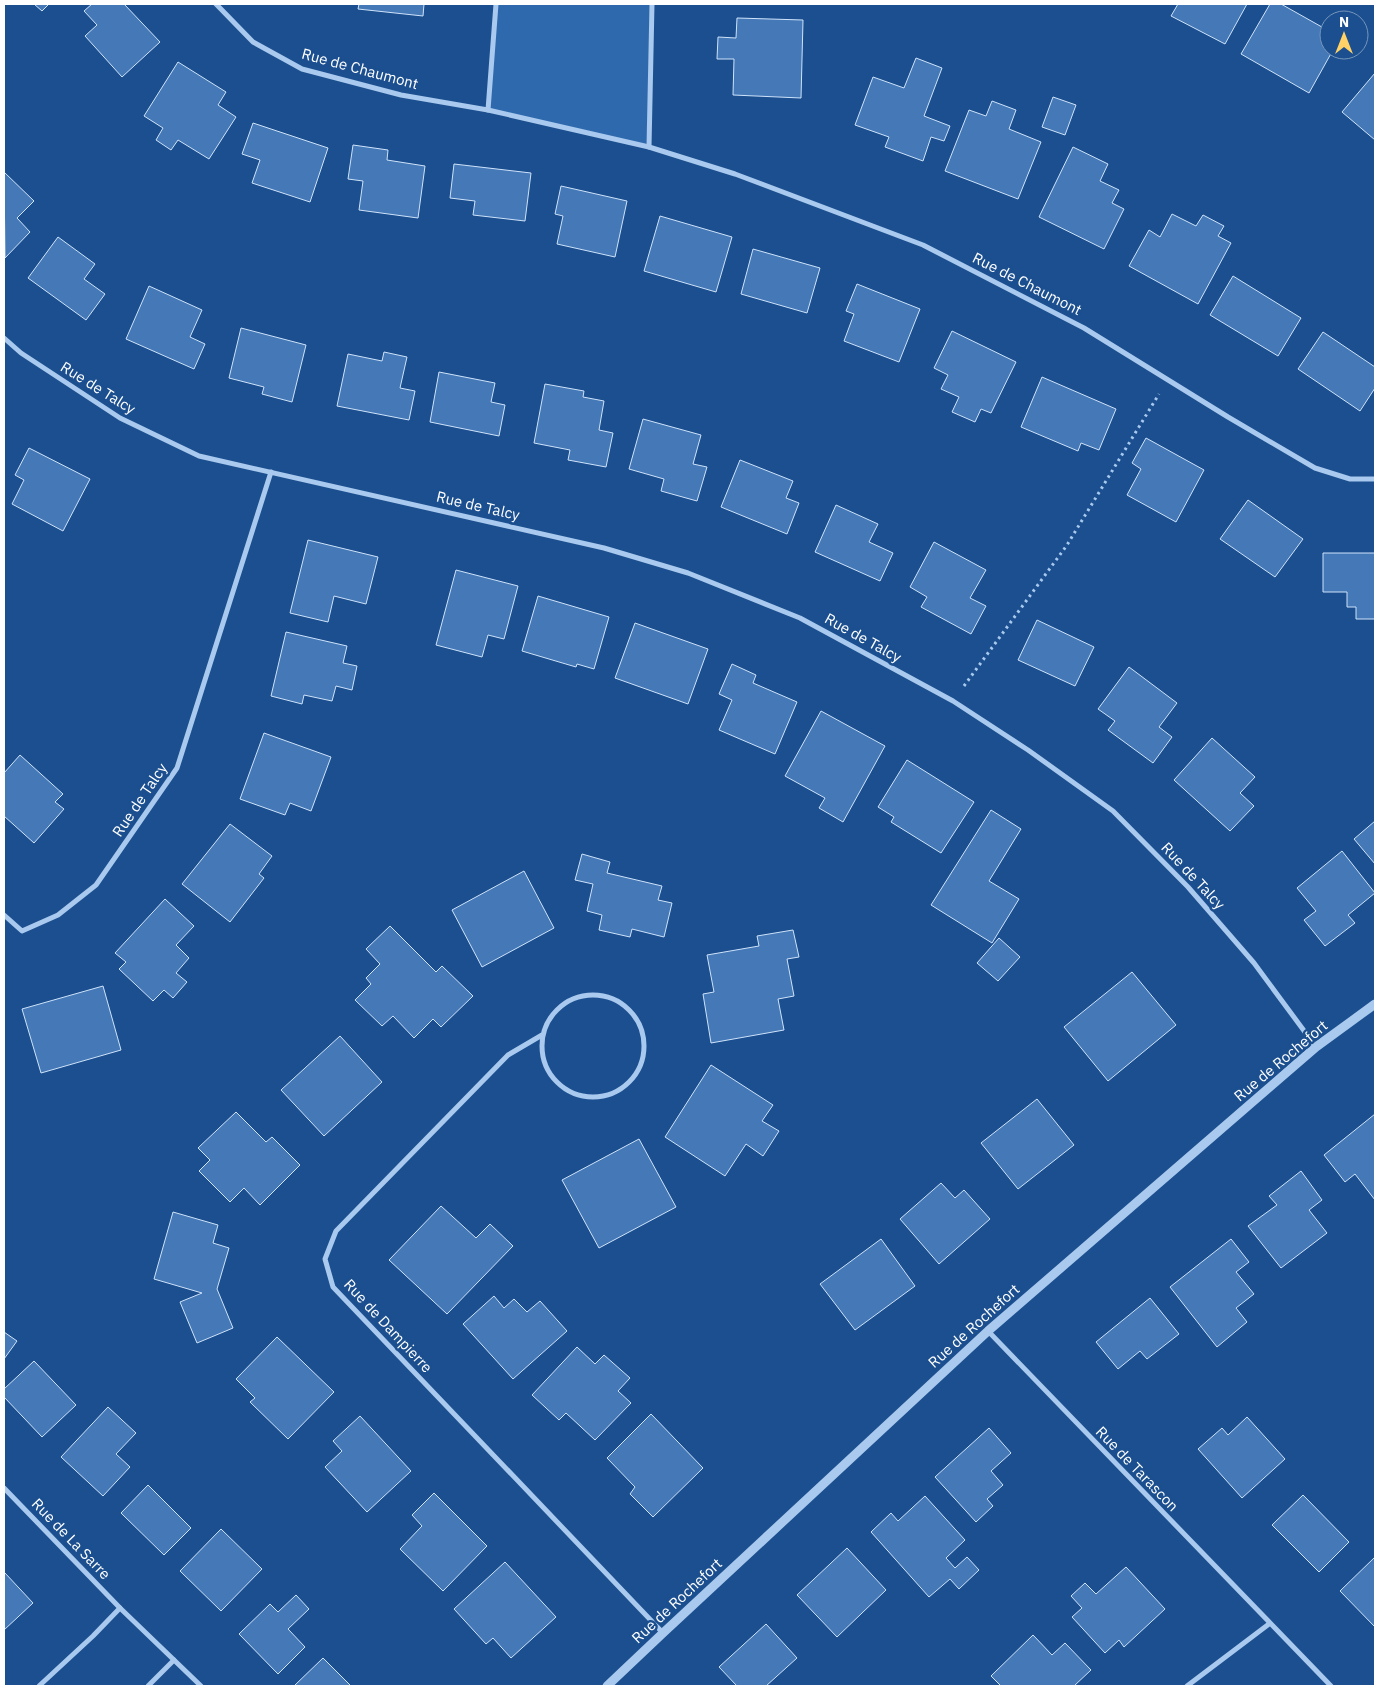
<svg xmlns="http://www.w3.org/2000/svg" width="1379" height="1690" font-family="'IBM Plex Sans',sans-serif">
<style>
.green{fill:#2e69ad}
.building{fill:#4478b7;stroke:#cfe3fa}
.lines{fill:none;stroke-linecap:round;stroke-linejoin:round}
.path{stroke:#a9c9ee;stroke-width:3;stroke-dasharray:2.5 4;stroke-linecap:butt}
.minor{stroke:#a9c9ee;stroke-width:5}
.tertiary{stroke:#a9c9ee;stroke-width:9}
.labels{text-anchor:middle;stroke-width:5;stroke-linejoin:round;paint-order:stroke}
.street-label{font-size:15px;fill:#fff;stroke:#1b4f8f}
</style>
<rect width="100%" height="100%" fill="#1b4f8f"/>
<polygon class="green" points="496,4 652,4 649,147 488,110"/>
<g class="building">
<polygon points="34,4 49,4 42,11"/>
<polygon points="92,4 124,4 160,42 122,77 85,36 97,25 84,11"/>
<polygon points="359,4 424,4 423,16 358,9"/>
<polygon points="1178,4 1247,4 1225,44 1171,16"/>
<polygon points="1270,4 1281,4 1329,31 1329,50 1333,50 1309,93 1241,54"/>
<polygon points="737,18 803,20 801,98 733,95 734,59 717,59 718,37 736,38"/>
<polygon points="916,58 942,68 924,116 950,126 944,141 931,137 923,161 885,147 889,137 855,125 873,77 904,88"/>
<polygon points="178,62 226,92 218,105 236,117 209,159 178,140 171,150 156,140 163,128 144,116"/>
<polygon points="1375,73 1375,140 1342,112"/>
<polygon points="1053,97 1076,105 1065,135 1042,127"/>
<polygon points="992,101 1016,110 1009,129 1041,142 1018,199 945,171 969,110 986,116"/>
<polygon points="253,123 328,148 310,202 252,183 260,160 242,154"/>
<polygon points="353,145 388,150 387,160 425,166 418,218 359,210 363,181 348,179"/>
<polygon points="1073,147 1108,164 1100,181 1119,190 1112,203 1124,209 1104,249 1039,217"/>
<polygon points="454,164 531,173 525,221 473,215 475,201 450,198"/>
<polygon points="4,172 34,201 17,218 30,232 5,258"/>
<polygon points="561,186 627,201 615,257 557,244 563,216 555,214"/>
<polygon points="1172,214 1196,226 1203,215 1224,226 1218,236 1231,243 1198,304 1129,266 1149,230 1160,237"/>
<polygon points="660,216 732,237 716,292 644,271"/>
<polygon points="58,237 95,264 84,279 105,294 86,320 28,278"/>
<polygon points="753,249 820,268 807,313 741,294"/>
<polygon points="1233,276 1301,318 1278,356 1210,315"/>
<polygon points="857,284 920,309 899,362 844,341 854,314 846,311"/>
<polygon points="149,286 202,310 190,337 205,344 194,369 126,339"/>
<polygon points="241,328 306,345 292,402 262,394 264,387 229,378"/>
<polygon points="952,331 1016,362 991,413 981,409 975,422 952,412 959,397 941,389 948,375 934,368"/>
<polygon points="1323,332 1375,367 1375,388 1360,411 1298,369"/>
<polygon points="384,352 407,357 400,388 415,391 409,420 337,406 348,354 382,361"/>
<polygon points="439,372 495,383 491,402 505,405 499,436 430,422"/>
<polygon points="1042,377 1116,409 1099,450 1081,443 1078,451 1021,427"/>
<polygon points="545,384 584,391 583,397 604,401 599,430 613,433 606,467 568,460 570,450 534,443"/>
<polygon points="643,419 701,435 693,464 707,467 697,501 661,491 664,479 629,469"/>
<polygon points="1146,438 1204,470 1176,522 1127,495 1141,469 1132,463"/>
<polygon points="29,448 90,479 63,531 12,504 24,480 15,475"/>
<polygon points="740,460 793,481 786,498 799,503 787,534 721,507"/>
<polygon points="1248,500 1303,539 1275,577 1220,539"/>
<polygon points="836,505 878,524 869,542 893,553 880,581 815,552"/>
<polygon points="308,540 378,557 366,604 334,596 328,622 290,613"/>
<polygon points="934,542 986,570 970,598 986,606 971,634 921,607 927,597 910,587"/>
<polygon points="1323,553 1375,553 1375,619 1356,619 1356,607 1347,607 1347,592 1323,592"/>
<polygon points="456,570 518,586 504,639 488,635 482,657 436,645"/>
<polygon points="538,596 609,617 594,669 577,664 576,667 522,651"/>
<polygon points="1037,620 1094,647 1075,686 1018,660"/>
<polygon points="635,623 708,649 688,704 615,678"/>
<polygon points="286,632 347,646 343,663 357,666 352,690 336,686 332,701 304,695 302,704 271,696"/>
<polygon points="732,664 756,675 753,683 797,702 775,754 719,730 732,700 719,694"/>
<polygon points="1129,667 1177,703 1159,727 1172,737 1153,763 1108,730 1115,721 1098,709"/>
<polygon points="821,711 885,746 843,822 819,808 825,798 785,776"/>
<polygon points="264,733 331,757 311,811 290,803 285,815 240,799"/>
<polygon points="1212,738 1255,777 1240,793 1254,806 1230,831 1174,780"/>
<polygon points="20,755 63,794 55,802 64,809 34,843 4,816 4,773"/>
<polygon points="907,760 974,802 941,853 891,822 894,817 878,807"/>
<polygon points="991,810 1021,829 989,881 1019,899 992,943 931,905"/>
<polygon points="1375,821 1375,864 1354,839"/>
<polygon points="230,824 272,856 259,874 264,878 230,922 182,884"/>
<polygon points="1342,851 1375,893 1348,915 1355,923 1325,946 1304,920 1316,911 1297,888"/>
<polygon points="582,854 610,862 607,873 662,886 658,900 672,903 664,937 632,929 630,937 599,930 602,915 587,911 593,884 575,880"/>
<polygon points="524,871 554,928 482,967 452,910"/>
<polygon points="165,899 194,926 176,945 189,958 176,973 187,982 173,998 164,990 153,1001 119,969 126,962 115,953"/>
<polygon points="390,926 436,972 442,966 473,996 441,1027 433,1019 414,1038 393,1016 382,1026 355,1000 371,984 366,978 380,964 366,949"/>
<polygon points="793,930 799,957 787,959 794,996 778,999 784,1030 711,1043 703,994 714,992 707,955 759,946 757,936"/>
<polygon points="999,938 1020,957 998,981 977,963"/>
<polygon points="1132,972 1176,1025 1108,1081 1064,1027"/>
<polygon points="103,986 121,1050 41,1073 22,1009"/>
<polygon points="340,1036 382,1082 324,1136 281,1090"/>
<polygon points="711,1065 773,1105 762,1121 779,1131 763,1156 746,1144 725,1176 665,1137"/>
<polygon points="1037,1099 1074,1145 1018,1189 981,1143"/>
<polygon points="236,1112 266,1142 272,1137 300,1165 260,1205 244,1188 230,1202 199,1171 210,1160 198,1148"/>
<polygon points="1375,1114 1375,1200 1355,1174 1345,1182 1324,1155"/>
<polygon points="639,1139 676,1207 599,1248 562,1180"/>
<polygon points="1301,1171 1322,1200 1309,1210 1327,1233 1281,1268 1248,1226 1277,1205 1269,1196"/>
<polygon points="941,1183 955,1198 964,1190 990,1219 939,1264 900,1219"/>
<polygon points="441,1206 476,1238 490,1224 513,1246 447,1314 389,1260"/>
<polygon points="173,1212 218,1225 213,1243 229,1248 217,1289 233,1328 197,1343 180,1302 202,1293 154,1279"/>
<polygon points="881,1239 915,1286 855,1330 820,1284"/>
<polygon points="1231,1239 1249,1262 1236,1272 1254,1294 1236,1308 1247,1322 1217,1347 1170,1287"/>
<polygon points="494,1296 504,1308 514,1299 527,1312 540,1301 567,1331 513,1379 463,1324"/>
<polygon points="1150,1298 1179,1334 1147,1359 1140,1351 1118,1369 1096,1342"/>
<polygon points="4,1332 17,1341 4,1359"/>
<polygon points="277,1337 334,1392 288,1439 250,1402 255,1398 236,1379"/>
<polygon points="577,1347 595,1364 604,1355 630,1378 618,1391 631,1403 595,1440 566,1413 559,1420 532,1395"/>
<polygon points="34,1361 76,1405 42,1437 4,1397 4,1389"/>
<polygon points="108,1407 136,1433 116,1454 130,1467 103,1496 61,1457"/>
<polygon points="651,1414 703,1468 653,1517 630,1494 635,1487 607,1458"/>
<polygon points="360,1416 411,1471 367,1512 325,1467 342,1451 333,1441"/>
<polygon points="1247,1417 1285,1459 1242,1498 1198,1449 1222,1428 1228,1435"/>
<polygon points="989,1428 1011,1453 991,1471 1003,1485 987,1499 993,1506 976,1522 935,1477"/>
<polygon points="148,1485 191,1528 164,1555 121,1513"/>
<polygon points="434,1493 487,1546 443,1591 400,1549 422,1526 412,1515"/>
<polygon points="1303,1495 1349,1542 1319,1572 1272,1525"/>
<polygon points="925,1496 965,1540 946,1558 955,1568 967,1557 979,1570 959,1589 950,1579 929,1597 871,1532 891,1513 898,1521"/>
<polygon points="221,1529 262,1569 221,1611 180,1571"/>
<polygon points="847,1548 886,1590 837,1637 797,1595"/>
<polygon points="1375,1557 1375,1627 1340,1591"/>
<polygon points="505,1562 556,1617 511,1658 493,1638 486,1644 454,1609"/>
<polygon points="1126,1567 1165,1609 1124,1647 1119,1640 1105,1653 1072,1617 1082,1608 1071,1596 1085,1583 1096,1594"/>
<polygon points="5,1573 33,1603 4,1630 4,1574"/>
<polygon points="296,1595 309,1609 288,1629 305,1647 278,1674 239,1634 270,1604 278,1612"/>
<polygon points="766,1624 797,1658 766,1686 737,1686 719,1667"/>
<polygon points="1033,1635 1052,1655 1065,1643 1091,1670 1074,1686 1001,1686 991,1676"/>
<polygon points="323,1658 351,1686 294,1686"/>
</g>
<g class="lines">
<polyline class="path" points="964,686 1067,545 1159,394"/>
<g class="minor">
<polyline points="216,4 253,42 302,69 401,95 488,110 649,147 735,174 923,245 1084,328 1228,417 1315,468 1350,479 1375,479"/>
<polyline points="488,110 496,4"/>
<polyline points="649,147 652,4"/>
<polyline points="4,338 21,353 120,418 199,456 604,548 688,573 800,618 953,701 1028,750 1113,811 1188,887 1254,963 1316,1047"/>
<polyline points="4,915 22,931 58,915 96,885 177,768 271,472"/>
<circle cx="593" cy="1046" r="51"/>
<polyline points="542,1035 508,1055 336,1231 325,1259 333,1287 663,1633"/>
<polyline points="988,1331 1331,1686"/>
<polyline points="4,1488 120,1608 201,1686"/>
<polyline points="39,1686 93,1636 120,1608"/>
<polyline points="148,1686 174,1660"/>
<polyline points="1187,1686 1269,1624"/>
</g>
<polyline class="tertiary" points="607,1686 663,1633 988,1331 1316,1047 1375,1004"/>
</g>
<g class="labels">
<g class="street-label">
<text transform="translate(360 69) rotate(15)" y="5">Rue de Chaumont</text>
<text transform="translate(1027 284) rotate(27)" y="5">Rue de Chaumont</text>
<text transform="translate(98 388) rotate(32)" y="5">Rue de Talcy</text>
<text transform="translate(478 506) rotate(13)" y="5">Rue de Talcy</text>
<text transform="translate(863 638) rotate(29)" y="5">Rue de Talcy</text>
<text transform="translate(140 800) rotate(-56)" y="5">Rue de Talcy</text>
<text transform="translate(1193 876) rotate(47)" y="5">Rue de Talcy</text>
<text transform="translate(1281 1061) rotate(-40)" y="5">Rue de Rochefort</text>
<text transform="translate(388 1326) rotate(47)" y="5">Rue de Dampierre</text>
<text transform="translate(974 1326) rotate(-42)" y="5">Rue de Rochefort</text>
<text transform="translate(1137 1469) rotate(46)" y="5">Rue de Tarascon</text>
<text transform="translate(71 1539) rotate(46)" y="5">Rue de La Sarre</text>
<text transform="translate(677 1601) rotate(-43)" y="5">Rue de Rochefort</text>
</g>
</g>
<rect width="1379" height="1690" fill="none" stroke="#ffffff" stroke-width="10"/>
<g transform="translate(1344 35)"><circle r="24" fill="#1b4f8f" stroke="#7695bc"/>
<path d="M0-4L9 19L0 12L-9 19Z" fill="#ffd166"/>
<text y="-8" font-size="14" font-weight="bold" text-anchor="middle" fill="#ffffff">N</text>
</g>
</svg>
